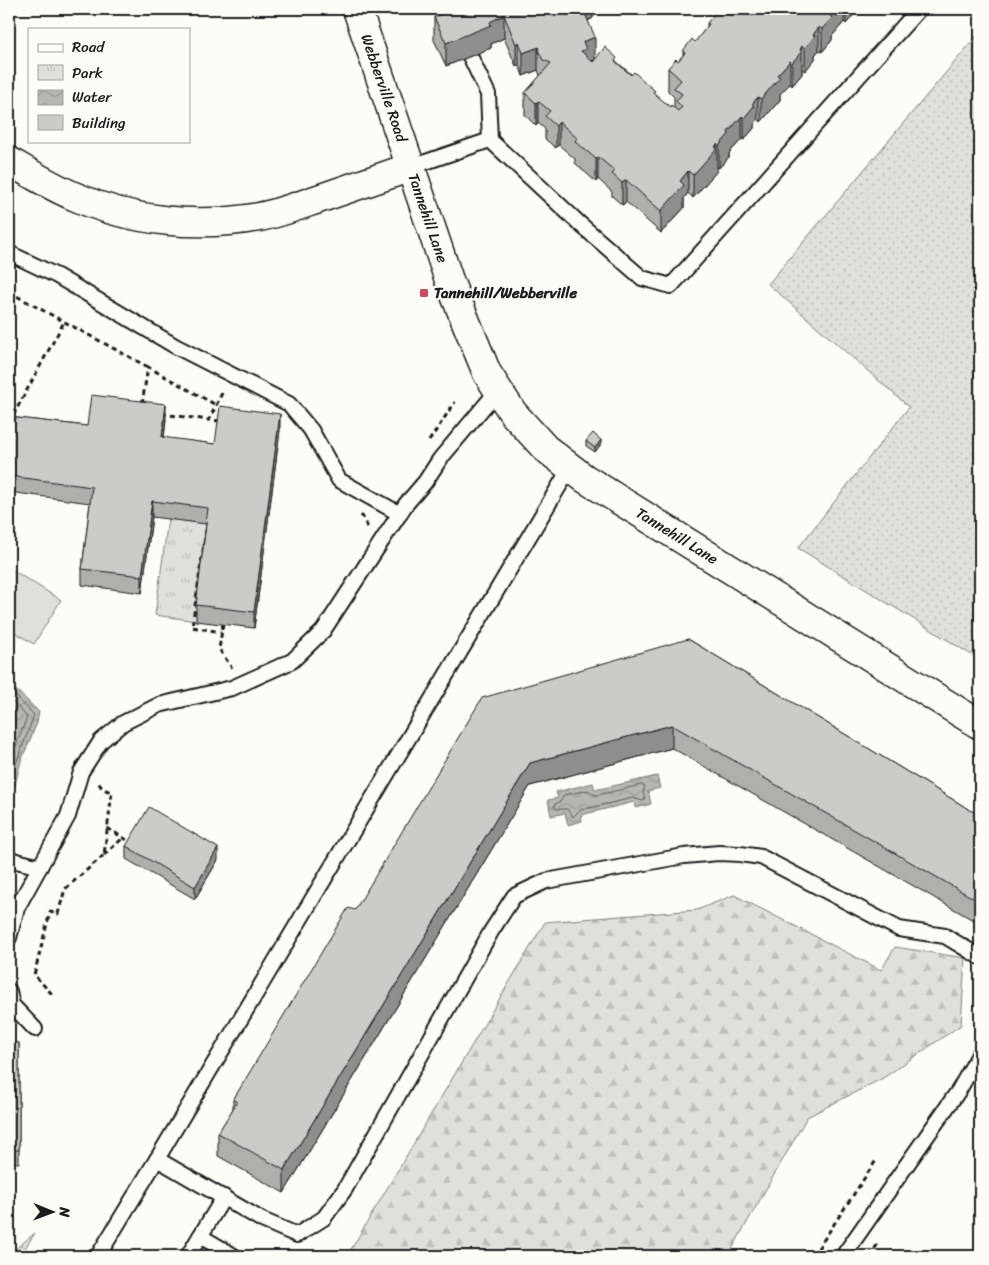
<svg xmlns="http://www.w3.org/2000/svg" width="989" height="1265" font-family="Sriracha,sans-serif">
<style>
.grass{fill:url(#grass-dots);stroke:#7e7e7c}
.forest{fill:url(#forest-firs);stroke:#7e7e7c}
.park{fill:url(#park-tufts);stroke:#7e7e7c}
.pitch{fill:#e0dfdb;stroke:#7e7e7c}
.water{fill:url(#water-waves);stroke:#797876}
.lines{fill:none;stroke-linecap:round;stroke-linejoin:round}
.shore{stroke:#5a5a58;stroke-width:1}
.lane-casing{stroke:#1c1c1c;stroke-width:18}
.street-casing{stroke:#1c1c1c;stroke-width:31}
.secondary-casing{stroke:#1c1c1c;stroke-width:31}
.path{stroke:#1c1c1c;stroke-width:3;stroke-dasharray:5 4;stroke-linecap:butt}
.lane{stroke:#fdfcf7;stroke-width:14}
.street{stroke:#fdfcf7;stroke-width:28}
.secondary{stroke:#fdfcf7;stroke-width:28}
.wall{fill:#afafac;stroke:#1c1c1c}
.shaded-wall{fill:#8f8e8c;stroke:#1c1c1c}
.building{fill:#cccbc8;stroke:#1c1c1c}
.poi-dot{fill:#d1495b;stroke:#fdfcf7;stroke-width:2}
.labels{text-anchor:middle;stroke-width:4.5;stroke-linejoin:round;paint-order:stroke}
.street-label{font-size:15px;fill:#1c1c1c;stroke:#fdfcf7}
.poi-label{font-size:15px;font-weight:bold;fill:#1c1c1c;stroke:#fdfcf7;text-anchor:start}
</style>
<defs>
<pattern id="grass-dots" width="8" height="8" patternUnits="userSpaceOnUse" patternTransform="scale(1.25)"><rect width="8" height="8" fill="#e0dfdb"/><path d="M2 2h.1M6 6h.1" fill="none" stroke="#c0bfbb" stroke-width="1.8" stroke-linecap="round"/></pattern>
<pattern id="forest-firs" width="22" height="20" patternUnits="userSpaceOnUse" patternTransform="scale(1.25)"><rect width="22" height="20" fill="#e0dfdb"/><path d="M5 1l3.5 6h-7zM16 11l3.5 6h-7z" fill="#c0bfbb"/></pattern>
<pattern id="park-tufts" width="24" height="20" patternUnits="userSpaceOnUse" patternTransform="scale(1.25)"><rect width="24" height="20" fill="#e0dfdb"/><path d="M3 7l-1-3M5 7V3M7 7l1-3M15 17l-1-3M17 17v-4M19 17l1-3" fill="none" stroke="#c0bfbb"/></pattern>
<pattern id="water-waves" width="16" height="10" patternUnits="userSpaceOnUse" patternTransform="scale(1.25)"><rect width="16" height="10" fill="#b7b6b2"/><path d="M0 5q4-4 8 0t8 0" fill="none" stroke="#9d9c98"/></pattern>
</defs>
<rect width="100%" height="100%" fill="#fdfcf7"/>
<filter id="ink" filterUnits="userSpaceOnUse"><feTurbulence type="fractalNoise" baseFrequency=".02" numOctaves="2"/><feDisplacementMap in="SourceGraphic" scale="10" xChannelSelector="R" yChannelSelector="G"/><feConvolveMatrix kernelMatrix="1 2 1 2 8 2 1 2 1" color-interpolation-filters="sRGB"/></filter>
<g filter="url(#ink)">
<polygon class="grass" points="980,32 980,660 798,548 909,407 768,284"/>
<g class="forest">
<polygon points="734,895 881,970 895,947 965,958 961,1025 883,1078 807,1117 728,1256 347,1256 545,922 697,910"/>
<polygon points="35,1233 20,1256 9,1256 9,1254"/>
</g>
<polygon class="park" points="168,519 208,524 196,621 155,615"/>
<polygon class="pitch" points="9,568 61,600 34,644 9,629"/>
<g class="water">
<polygon points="9,683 39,712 37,723 21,761 15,785 9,785"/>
<polygon points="657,776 660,788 648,791 651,804 636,808 634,802 581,815 582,821 568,825 565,813 551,816 548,800 558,798 556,792 593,783 595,790"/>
</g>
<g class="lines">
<g class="shore">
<polyline points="9,689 34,715 11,778 9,780"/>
<polyline points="9,698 27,717 9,764"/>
<polygon points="642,785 645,787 643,792 645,799 643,801 633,798 580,810 573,817 567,809 557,809 554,807 555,804 561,801 564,795 588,790 593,794 597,795"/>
</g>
<g class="lane-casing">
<g id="lane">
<polyline points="470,56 488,94 490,140"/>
<polyline points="411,167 490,140 580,224 642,278 671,286 919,9"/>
<polyline points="9,253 57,276 175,346 289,404 311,430 339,480 400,514"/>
<polyline points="9,859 40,867"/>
<polyline points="9,938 17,908 68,816 81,772 101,741 123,723 159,705 232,688 292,661 323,631 406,504 425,482 440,459 498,390"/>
<polyline points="9,991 12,1005 35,1029"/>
<polyline points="157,1159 570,468"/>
<polyline points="200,1236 234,1256"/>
<polyline points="98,1256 157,1159 262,1220 297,1235 324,1218 345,1189 492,930 514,896 546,881 684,856 719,853 740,854 761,857 899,929 945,936 980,957"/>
<polyline points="188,1256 224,1197"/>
<polyline points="843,1256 959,1090 980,1053"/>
</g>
</g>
<g class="street-casing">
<path id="street" d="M9 161C31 174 52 187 76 197 133 222 198 228 259 217 281 213 303 204 324 197 353 187 382 177 411 167"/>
</g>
<g class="secondary-casing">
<polyline id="secondary" points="357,9 450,283 487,373 513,413 545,448 584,478 980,725"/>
</g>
<g class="path">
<polyline points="9,292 148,367"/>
<polyline points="142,404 148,367 216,405"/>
<polyline points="162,414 209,420"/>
<polyline points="220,421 209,420 223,391"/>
<polyline points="9,423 64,322"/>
<polyline points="429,441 455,402"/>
<polyline points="361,515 365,520 368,529"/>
<polyline points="206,530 192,627 221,632"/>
<polyline points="223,624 219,649 232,668"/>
<polyline points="107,828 132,843"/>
<polyline points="104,855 123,838"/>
<path d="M52 994 34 975 50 912 58 914 65 889 104 855 112 792C104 790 100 788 98 780"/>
<polyline points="813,1256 877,1159"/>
<polyline points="869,1256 878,1244"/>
</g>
<use href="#lane" class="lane"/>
<use href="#street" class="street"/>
<use href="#secondary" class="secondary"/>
</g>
<g class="wall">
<polygon points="593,9 593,18 588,21 592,61 593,62 617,62 670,107 674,107 674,97 668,91 668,68 678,61 683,55 683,51 695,42 707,27 707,23 719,14 723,9 856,9 856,12 846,24 844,22 832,36 832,40 822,52 819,50 815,55 815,59 805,71 802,69 802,74 792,86 790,84 780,94 780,100 761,122 758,119 754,125 754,128 744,140 742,139 729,153 729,157 719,168 717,167 717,171 693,198 688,193 684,198 684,208 661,233 626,202 622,205 612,196 612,192 598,179 596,182 575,163 575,159 559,145 556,148 545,139 545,129 538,123 536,126 525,115 525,93 540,76 538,70 523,76 519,65 516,66 504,38 491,44 491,48 446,66 434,40 434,17"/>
<polygon points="9,417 87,426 166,420 164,438 215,444 280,430 254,628 196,621 196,605 206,524 152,517 142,593 82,585 82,569 90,503 9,492"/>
<polygon points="586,441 601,444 595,452 586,446"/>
<polygon points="688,639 980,816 980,924 672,748 530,786 284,1193 218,1156 218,1133 233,1109 233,1100 355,910"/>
<polygon points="126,846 218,860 195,899 126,859"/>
<polygon points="9,1043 19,1043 19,1163 9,1162"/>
</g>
<g class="shaded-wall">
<polygon points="580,9 593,9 593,18 580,24"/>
<polygon points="836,9 844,9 844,22 832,36 832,40 822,52 822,29 830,16"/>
<polygon points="846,9 856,9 856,12 846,24"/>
<polygon points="504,15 504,38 491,44 491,48 446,66 446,43"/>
<polygon points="819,27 819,50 815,55 815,59 805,71 805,48 813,35"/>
<polygon points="595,37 595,60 586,63 581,51 583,42"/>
<polygon points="519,42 519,65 516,66 516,44"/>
<polygon points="802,46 802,74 792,86 792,63"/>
<polygon points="539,47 538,50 538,70 523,76 523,53"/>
<polygon points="790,61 790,84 780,94 780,100 761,122 761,99 777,75"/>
<polygon points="758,97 758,119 754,125 754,128 744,140 744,118 752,104"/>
<polygon points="538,101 538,123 536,126 536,103"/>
<polygon points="742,116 742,139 729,153 729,157 719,168 719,146 728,132"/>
<polygon points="559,122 559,145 556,148 556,126"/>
<polygon points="717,144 717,171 693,198 693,175"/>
<polygon points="598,157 598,179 596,182 596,159"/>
<polygon points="688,171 688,193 684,198 684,208 661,233 661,211 680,181"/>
<polygon points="626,180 626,202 622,205 622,183"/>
<polygon points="166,404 166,420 162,454 162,437"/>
<polygon points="280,414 280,430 254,628 254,612"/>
<polygon points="601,440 601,444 595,452 595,448"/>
<polygon points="152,501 152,517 142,593 142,576"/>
<polygon points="672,725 672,748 530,786 284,1193 284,1170 530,763"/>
<polygon points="218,848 218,860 195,899 195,887"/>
</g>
<g class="building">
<polygon points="455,9 583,9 595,37 583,42 586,49 581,51 593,62 605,47 617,58 615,61 631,75 634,72 655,91 653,92 670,107 671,105 678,111 682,107 676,101 682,94 674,88 681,80 668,68 676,59 678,61 685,53 683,51 692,39 695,42 709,24 707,23 716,12 719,14 723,9 836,9 830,16 832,18 822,29 819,27 813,35 815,36 805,48 802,46 800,50 802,51 792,63 790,61 777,75 780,77 761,99 758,97 752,104 754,106 744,118 742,116 728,132 729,134 719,146 717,144 715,147 717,148 693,175 688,171 680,181 684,185 661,211 626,180 622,183 612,174 615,171 598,157 596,159 575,141 577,138 559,122 556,126 545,116 550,111 538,101 536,103 525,93 551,63 543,60 538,50 539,47 523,53 519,42 516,44 504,15 490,22 491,25 446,43 434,17"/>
<polygon points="91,395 166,404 162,437 215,444 220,406 280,414 254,612 196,605 208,508 152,501 142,576 82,569 92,487 9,476 9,417 87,426"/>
<polygon points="593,433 601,440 595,448 586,441"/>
<polygon points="688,639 980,816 980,902 672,725 530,763 284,1170 218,1133 237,1102 233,1100 348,908 355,910 482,698"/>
<polygon points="149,807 218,848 195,887 126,846"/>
<rect x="9" y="1043" width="10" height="107"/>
</g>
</g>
<rect class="poi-dot" x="419" y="288" width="10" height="10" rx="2.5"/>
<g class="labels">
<g class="street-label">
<text transform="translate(384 88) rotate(71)" y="5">Webberville Road</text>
<text transform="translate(428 218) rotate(71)" y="5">Tannehill Lane</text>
<text transform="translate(677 536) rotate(32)" y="5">Tannehill Lane</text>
</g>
<g class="poi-label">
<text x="434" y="298">Tannehill/Webberville</text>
</g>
</g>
<rect width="989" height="1265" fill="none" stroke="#fdfcf7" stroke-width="30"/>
<rect x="15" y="15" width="959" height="1235" fill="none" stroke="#1c1c1c" stroke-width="2" filter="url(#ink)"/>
<rect x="28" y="28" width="162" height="115" fill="#fdfcf7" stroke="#a3a29f"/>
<rect x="38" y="44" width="25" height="8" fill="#fdfcf7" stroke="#a3a29f"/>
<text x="72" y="52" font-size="15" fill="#1c1c1c">Road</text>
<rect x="38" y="65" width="25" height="15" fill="url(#park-tufts)" stroke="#a3a29f"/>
<text x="72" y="78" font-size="15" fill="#1c1c1c">Park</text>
<rect x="38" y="90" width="25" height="15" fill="url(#water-waves)" stroke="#a3a29f"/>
<text x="72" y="102" font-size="15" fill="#1c1c1c">Water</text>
<rect x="38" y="115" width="25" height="15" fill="#cccbc8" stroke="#a3a29f"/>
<text x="72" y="128" font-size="15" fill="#1c1c1c">Building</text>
<g transform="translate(52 1212) rotate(91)" stroke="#fdfcf7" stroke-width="4" paint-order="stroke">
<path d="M0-4L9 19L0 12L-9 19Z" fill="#1c1c1c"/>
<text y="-8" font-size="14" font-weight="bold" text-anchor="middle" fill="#1c1c1c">N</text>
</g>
</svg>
